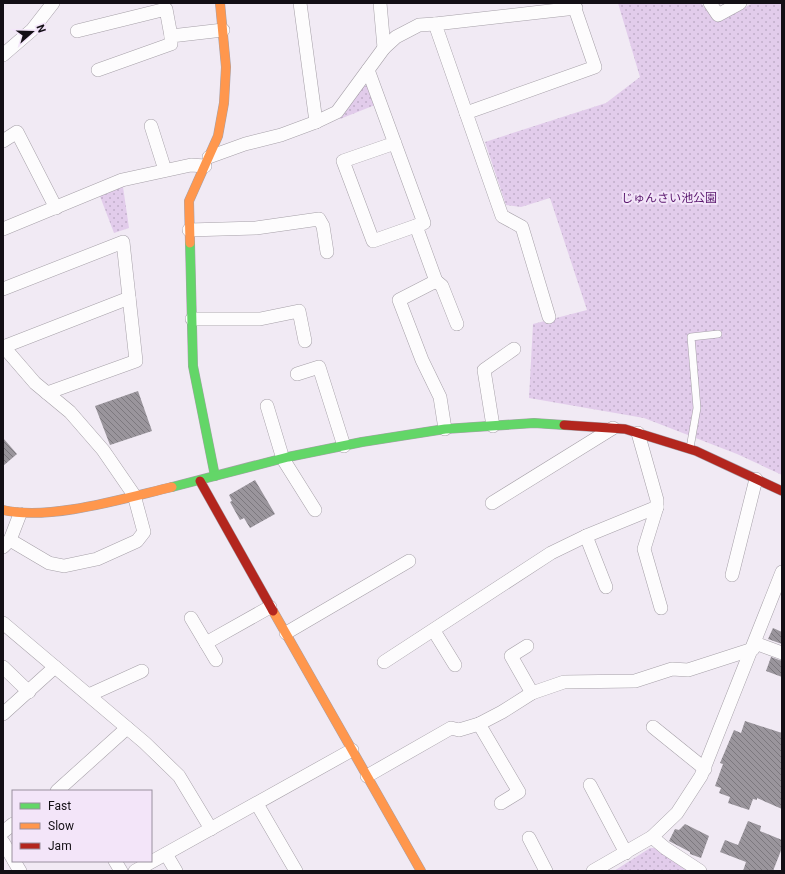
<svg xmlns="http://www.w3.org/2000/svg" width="785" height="874" font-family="Roboto,'Noto Sans JP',sans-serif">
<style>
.park{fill:url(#park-dots)}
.building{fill:url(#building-back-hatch)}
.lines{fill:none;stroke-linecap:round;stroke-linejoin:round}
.lane-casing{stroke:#a6a0a8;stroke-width:8}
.street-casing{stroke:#a6a0a8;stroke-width:14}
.fast-casing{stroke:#a6a0a8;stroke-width:10}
.slow-casing{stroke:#a6a0a8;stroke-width:10}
.jam-casing{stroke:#a6a0a8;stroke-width:10}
.lane{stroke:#fdfcfd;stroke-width:7}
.street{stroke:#fdfcfd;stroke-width:13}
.fast{stroke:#63d668;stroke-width:9}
.slow{stroke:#ff974d;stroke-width:9}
.jam{stroke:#b3261e;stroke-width:9}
.labels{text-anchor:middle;stroke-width:4;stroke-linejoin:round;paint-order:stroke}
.park-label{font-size:12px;fill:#5a186e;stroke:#f3e5f9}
</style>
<defs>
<pattern id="park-dots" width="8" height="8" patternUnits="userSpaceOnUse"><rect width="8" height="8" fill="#e2cceb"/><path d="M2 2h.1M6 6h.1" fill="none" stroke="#c1aec9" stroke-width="1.8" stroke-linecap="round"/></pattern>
<pattern id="building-back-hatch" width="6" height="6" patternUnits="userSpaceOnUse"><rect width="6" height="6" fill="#9a959c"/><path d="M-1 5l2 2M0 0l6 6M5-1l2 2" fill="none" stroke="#7c787e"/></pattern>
</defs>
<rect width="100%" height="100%" fill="#f1eaf4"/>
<g class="park">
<polygon points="618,3 701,3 713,19 717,22 753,3 782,3 782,475 737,454 644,418 529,398 533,324 587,310 550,198 521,207 506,205 485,142 606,103 640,77"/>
<polygon points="361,85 368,86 375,105 340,119 339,115"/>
<polygon points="122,180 129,228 114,233 98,191"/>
<polygon points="650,848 656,848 687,871 614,871"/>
</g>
<g class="building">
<polygon points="138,391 152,431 110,445 95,406"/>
<polygon points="3,438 17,454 3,466"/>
<polygon points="255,480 275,514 250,528 244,518 240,520 230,502 232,501 229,495"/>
<polygon points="773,628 782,632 782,644 768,639"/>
<polygon points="771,657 782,661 782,677 766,671"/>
<polygon points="745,721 782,733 782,809 757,798 757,800 753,799 749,810 728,803 730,797 719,793 721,788 715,786 723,764 720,763 734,730 741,733"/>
<polygon points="748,821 761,826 760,831 782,840 782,848 773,871 743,871 746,862 720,852 725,840 738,845"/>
<polygon points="685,824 709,836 701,858 690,854 690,852 669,841 675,829 679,830"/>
</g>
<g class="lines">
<g class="lane-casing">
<polyline id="lane" points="690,448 697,408 691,337 718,334"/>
</g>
<g class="street-casing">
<g id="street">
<polyline points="300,3 316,122"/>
<polyline points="380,3 384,48"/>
<polyline points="710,3 718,15 740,3"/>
<polyline points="77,31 166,9 171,36"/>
<polyline points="3,55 32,30 53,3"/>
<polyline points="98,70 171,44 171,36 223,30"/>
<polyline points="368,70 424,223 373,241 343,161 395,143"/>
<polyline points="466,113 595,67 573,3"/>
<polyline points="151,126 165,170"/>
<polyline points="3,141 17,132 56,208"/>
<polyline points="209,157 245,144 281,135 316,122 337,112 384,48 396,37 419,25 435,24"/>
<polyline points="416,226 436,281 399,300 422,360 440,397 445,429"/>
<polyline points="3,229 122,180 191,165 205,166"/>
<polyline points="189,230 256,228 319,219 323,226 327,252"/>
<polyline points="436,281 442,286 457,324"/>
<polyline points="3,289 123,242 136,361 47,393"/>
<polyline points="549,317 522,227 502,216 435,24 576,8"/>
<polyline points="192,319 260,319 299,311 305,341"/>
<polyline points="3,346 35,383 70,412 103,450 134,495 144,532 137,541 97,559 64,566 49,563 10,540"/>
<polyline points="3,347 129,298"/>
<polyline points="297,374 319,367 344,446"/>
<polyline points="267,406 283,459 315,510"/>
<polyline points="493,426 484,370 514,349"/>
<polyline points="492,503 613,428"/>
<polyline points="657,507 644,549 661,608"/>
<polyline points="586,536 606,587"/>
<polyline points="3,547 10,540 20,514"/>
<polyline points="732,575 756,479"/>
<polyline points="191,618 216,660"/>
<polyline points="3,623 145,743 179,776 211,829"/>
<polyline points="434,631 455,665"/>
<polyline points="286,633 409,561"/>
<polyline points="206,643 270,607"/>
<polyline points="755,643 782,653"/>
<polyline points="527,646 511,656 532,693"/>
<polyline points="384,662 551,553 586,536 657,507 657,500 638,433"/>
<polyline points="3,667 29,692"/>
<polyline points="89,695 142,671"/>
<polyline points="3,714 55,667"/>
<polyline points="479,724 519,792 501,803"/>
<polyline points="653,727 705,769"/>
<polyline points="367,776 451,728 459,730 479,724 502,712 532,693 564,682 635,681 672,669 688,670 753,649"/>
<polyline points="590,785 626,853"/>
<polyline points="57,791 127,728"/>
<polyline points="257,804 296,871"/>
<polyline points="3,832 13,824"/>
<polyline points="652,837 665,848 700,871"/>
<polyline points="529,838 546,871"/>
<polyline points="3,842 13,859"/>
<polyline points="166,854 176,871"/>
<polyline points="14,861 20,871"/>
<polyline points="115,861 121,871"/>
<polyline points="135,871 352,750"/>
<polyline points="593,871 652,837 677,813 701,776 782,572"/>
</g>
</g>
<g class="fast-casing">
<g id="fast">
<polyline points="190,243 193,366 215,476"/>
<polyline points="172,487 288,457 362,442 445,429 534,423 564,425"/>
</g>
</g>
<g class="slow-casing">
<g id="slow">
<polyline points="190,243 189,201 218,136 224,103 226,67 220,3"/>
<path d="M3 510C50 521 125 498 172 487"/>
<polyline points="273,611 421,871"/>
</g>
</g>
<g class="jam-casing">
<g id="jam">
<polyline points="564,425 625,429 696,451 782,491"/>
<polyline points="200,481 273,611"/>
</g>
</g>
<use href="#lane" class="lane"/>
<use href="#street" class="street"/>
<use href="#fast" class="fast"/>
<use href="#slow" class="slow"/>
<use href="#jam" class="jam"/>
</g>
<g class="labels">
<g class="park-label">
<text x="669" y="202">じゅんさい池公園</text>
</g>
</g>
<rect width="785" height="874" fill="none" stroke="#130f15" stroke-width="8"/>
<rect x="12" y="790" width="140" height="72" fill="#f3e5f9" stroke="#998f9e"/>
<rect x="20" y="803" width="20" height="6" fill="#63d668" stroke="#998f9e"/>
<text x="48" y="810" font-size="12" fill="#130f15">Fast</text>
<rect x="20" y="823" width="20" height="6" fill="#ff974d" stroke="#998f9e"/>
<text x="48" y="830" font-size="12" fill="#130f15">Slow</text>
<rect x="20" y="843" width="20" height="6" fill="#b3261e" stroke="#998f9e"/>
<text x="48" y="850" font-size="12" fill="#130f15">Jam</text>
<g transform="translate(32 32) rotate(70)" stroke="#f3e5f9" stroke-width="3" paint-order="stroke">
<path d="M0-3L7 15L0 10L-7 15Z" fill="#130f15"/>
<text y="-6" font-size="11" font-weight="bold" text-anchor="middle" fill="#130f15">N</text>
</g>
</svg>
